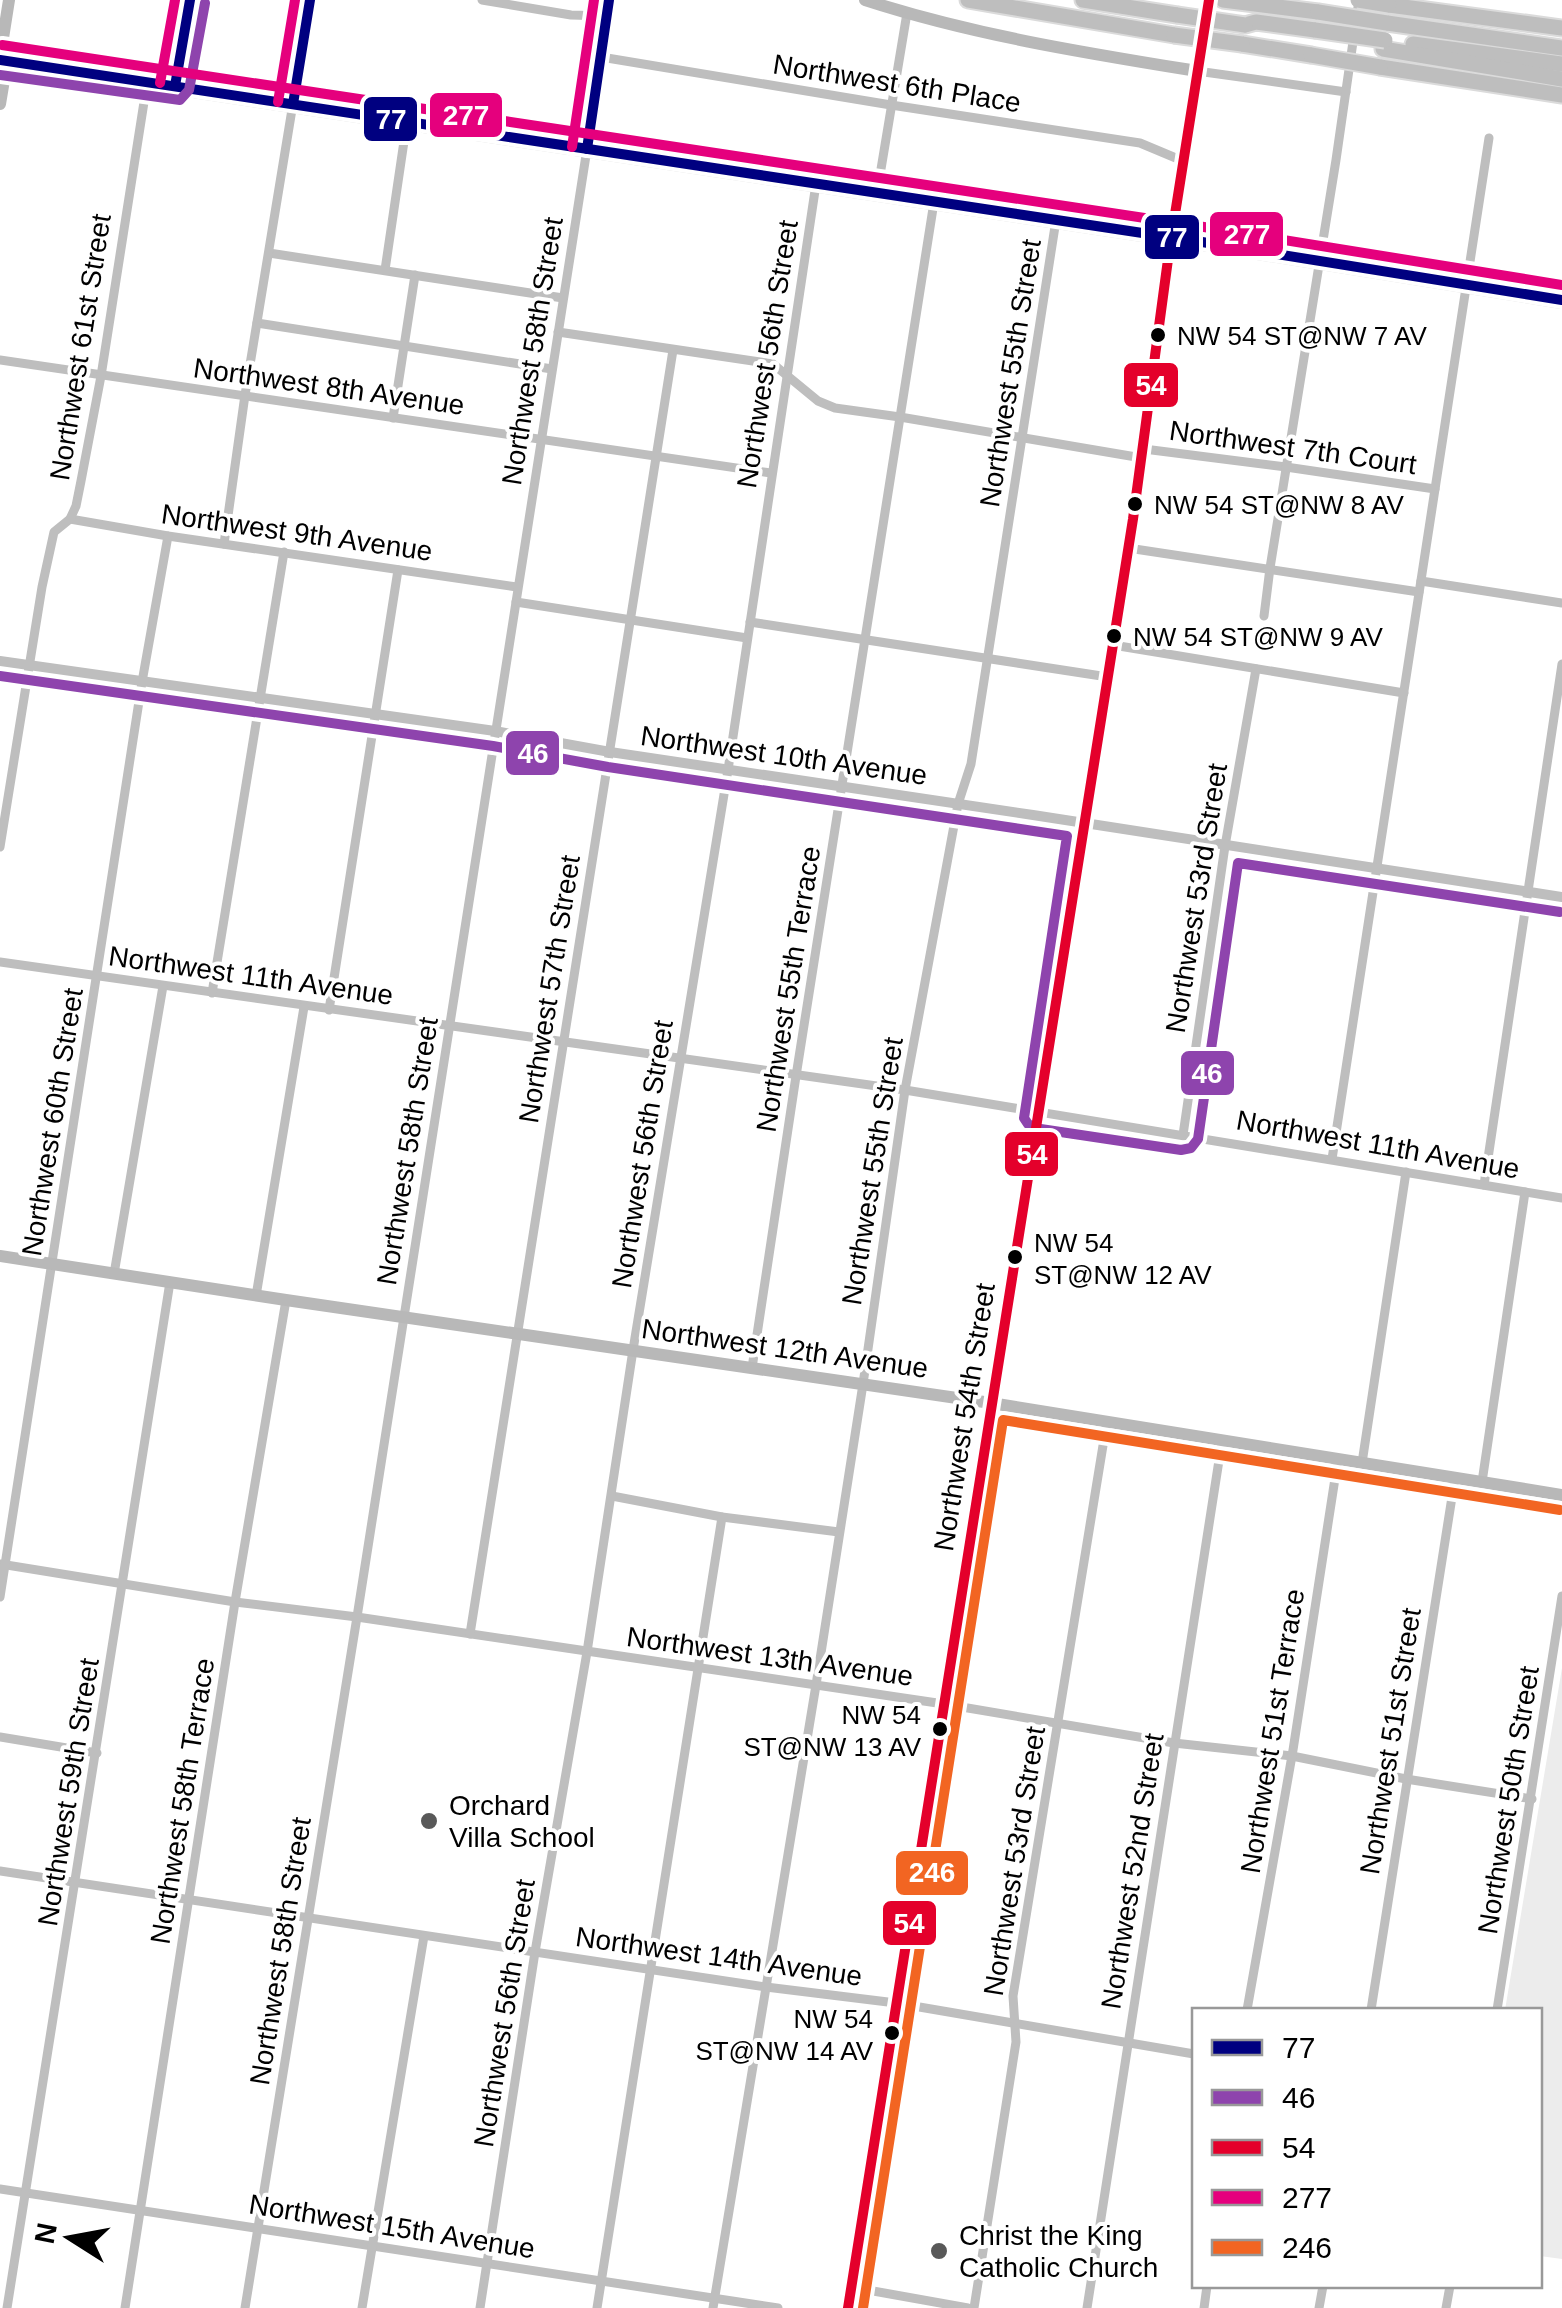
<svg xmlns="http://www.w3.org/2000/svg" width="1562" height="2308" font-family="Arial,sans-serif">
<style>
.green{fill:#ececec}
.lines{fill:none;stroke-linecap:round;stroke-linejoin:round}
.primary-casing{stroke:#dbdbdb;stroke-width:18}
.motorway-casing{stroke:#dbdbdb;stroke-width:19}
.minor{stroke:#bebebe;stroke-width:9}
.tertiary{stroke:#bebebe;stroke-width:10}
.secondary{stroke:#b8b8b8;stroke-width:12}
.primary{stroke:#bebebe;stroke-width:14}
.motorway{stroke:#bebebe;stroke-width:15}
.motorway-bridge-casing{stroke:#dbdbdb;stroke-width:19;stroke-linecap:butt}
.motorway-bridge{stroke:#bebebe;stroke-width:15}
.bus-1-casing{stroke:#fff;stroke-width:18}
.bus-2-casing{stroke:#fff;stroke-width:18}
.bus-3-casing{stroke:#fff;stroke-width:18}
.bus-4-casing{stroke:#fff;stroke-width:18}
.bus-5-casing{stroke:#fff;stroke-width:18}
.bus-1{stroke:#000080;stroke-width:10}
.bus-2{stroke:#8e44ad;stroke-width:10}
.bus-3{stroke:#e4002b;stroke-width:10}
.bus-4{stroke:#e5007d;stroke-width:10}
.bus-5{stroke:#f26522;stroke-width:10}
.bus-dot{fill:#000;stroke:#fff;stroke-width:4}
.poi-dot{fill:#595959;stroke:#fff;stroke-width:4}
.labels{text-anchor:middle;stroke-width:8;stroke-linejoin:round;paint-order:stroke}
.bus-label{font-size:26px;fill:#000;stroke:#fff;text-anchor:start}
.street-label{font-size:28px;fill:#000;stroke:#fff}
.poi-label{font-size:28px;fill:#000;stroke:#fff;text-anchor:start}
.line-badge{stroke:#fff;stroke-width:4}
.badge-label{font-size:28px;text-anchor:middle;font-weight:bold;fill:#fff}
</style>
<rect width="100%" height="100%" fill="#fff"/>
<polygon class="green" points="1562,1668 1562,2259 1540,2256 1540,2010 1505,2010"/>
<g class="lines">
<g class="primary-casing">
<polyline id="primary" points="0,60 1202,242 1562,300"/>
</g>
<g class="motorway-casing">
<g id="motorway">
<polyline points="968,0 1174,35"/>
<polyline points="1083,0 1177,15"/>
<polyline points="1223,0 1318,12"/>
<polyline points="1389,5 1562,28"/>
<polyline points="1387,23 1562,48"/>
<polyline points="1245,25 1256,22 1315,30"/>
<polyline points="1242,44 1311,55"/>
<polyline points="1413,44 1562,64"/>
<polyline points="1383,49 1562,79"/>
<polyline points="1380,67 1562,95"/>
</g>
</g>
<g class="minor">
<polyline points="482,0 571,15 607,16"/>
<polyline points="601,57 891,105 1140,143 1183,161"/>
<polyline points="1197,71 1346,92"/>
<polyline points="877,193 907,13"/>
<polyline points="269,253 563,298"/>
<polyline points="385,270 407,121"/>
<polyline points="257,323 552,369"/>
<polyline points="558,332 773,364 818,401 835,408 900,417 1142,458"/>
<polyline points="0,360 771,473"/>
<polyline points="393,418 415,275"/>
<polyline points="1144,449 1286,467 1435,489"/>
<polyline points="70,519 168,536 517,587"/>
<polyline points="224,544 245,395 310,0"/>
<polyline points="1128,548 1419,592"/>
<polyline points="1421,581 1562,603"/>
<polyline points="516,602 747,638"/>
<polyline points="1264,616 1270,568 1336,160 1359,0"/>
<polyline points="750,622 1108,677"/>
<polyline points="1113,645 1404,693"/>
<polyline points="0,847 42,587 54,532 70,519 76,506 81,481 101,376 147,83"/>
<polyline points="0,962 905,1090 1562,1198"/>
<polyline points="212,993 284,552"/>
<polyline points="329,1010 398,570"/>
<polyline points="1183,1135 1225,846 1256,669"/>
<polyline points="1332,1159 1489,138"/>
<polyline points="1484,1185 1562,664"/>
<polyline points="114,1274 163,986"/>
<polyline points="256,1296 304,1007"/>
<polyline points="752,1368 796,1076 934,202"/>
<polyline points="1362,1463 1406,1172"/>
<polyline points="1482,1482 1525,1192"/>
<polyline points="612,1496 722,1517 839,1532"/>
<polyline points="0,1564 235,1602 357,1617 944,1704 1174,1743 1292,1756 1406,1779 1532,1799"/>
<polyline points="0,1597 142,682 168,536"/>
<polyline points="470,1634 673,350"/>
<polyline points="0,1737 97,1753"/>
<polyline points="0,1871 766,1987 896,2003 1194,2054"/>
<polyline points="1247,2010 1293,1750 1338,1459"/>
<polyline points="1371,2010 1455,1478"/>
<polyline points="1497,2010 1562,1596"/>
<polyline points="0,2189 778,2308"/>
<polyline points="851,2287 968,2308"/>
<polyline points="7,2308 170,1282"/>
<polyline points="125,2308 235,1602 286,1300"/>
<polyline points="245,2308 357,1617 587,149"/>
<polyline points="362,2308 424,1936"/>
<polyline points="480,2308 535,1952 587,1652 633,1350 728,770 816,184"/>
<polyline points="597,2308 722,1517"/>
<polyline points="713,2308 816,1685 863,1384 905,1090 958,804 971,764 1056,220"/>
<polyline points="974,2308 1016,2042 1013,1996 1107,1421"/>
<polyline points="1087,2308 1222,1441"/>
<polyline points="1204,2308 1207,2286"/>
<polyline points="1319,2308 1323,2286"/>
<polyline points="1446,2308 1450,2286"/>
</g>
<g class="tertiary">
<polyline points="587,149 609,0"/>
<polyline points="0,661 495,731 610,752 1033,815 1562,897"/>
</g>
<g class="secondary">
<path d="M865 0C973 35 1086 53 1197 71"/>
<polyline points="0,57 9,0"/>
<polyline points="0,62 4,80 0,104"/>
<polyline points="0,1256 286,1300 991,1403 1562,1495"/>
<polyline points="848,2308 1133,519 1169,252 1209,0"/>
</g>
<use href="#primary" class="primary"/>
<use href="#motorway" class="motorway"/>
<g class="motorway-bridge-casing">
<g id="motorway-bridge">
<polyline points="1358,0 1389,5"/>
<polyline points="1318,12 1387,23"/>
<polyline points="1177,15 1245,25"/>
<polyline points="1315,30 1385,40"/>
<polyline points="1174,35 1242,44"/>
<polyline points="1311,55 1380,67"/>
</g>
</g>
<use href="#motorway-bridge" class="motorway-bridge"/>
<g class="bus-1-casing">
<g id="bus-1">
<polyline points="0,60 1202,242 1562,300"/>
<polyline points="175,86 190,0"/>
<polyline points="293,104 310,0"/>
<polyline points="587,149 609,0"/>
</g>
</g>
<g class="bus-2-casing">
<g id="bus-2">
<polyline points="0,75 180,100 189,90 205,3"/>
<polyline points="0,676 493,746 608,767 1067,836 1024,1118 1028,1124 1034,1128 1181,1150 1191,1148 1198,1139 1238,863 1560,912"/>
</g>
</g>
<g class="bus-3-casing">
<polyline id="bus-3" points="848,2308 1133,519 1169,252 1209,0"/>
</g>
<g class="bus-4-casing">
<g id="bus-4">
<polyline points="2,45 1204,227 1562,285"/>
<polyline points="160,83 175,0"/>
<polyline points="278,102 295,0"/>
<polyline points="572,147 594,0"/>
</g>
</g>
<g class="bus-5-casing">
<polyline id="bus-5" points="863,2308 1003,1420 1560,1510"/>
</g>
<use href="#bus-1" class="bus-1"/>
<use href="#bus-2" class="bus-2"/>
<use href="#bus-3" class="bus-3"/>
<use href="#bus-4" class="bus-4"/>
<use href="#bus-5" class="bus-5"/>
</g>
<g class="bus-dot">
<circle cx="1158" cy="335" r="9"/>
<circle cx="1135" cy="504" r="9"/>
<circle cx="1114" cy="636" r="9"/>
<circle cx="1015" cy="1257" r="9"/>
<circle cx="940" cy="1729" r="9"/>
<circle cx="892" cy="2033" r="9"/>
</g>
<g class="poi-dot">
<circle cx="429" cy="1821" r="10"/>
<circle cx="939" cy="2251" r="10"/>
</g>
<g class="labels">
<g class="bus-label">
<text x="1177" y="345">NW 54 ST@NW 7 AV</text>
<text x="1154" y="514">NW 54 ST@NW 8 AV</text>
<text x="1133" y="646">NW 54 ST@NW 9 AV</text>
<text x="1034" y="1252">NW 54<tspan x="1034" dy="32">ST@NW 12 AV</tspan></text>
<text x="921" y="1724" text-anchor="end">NW 54<tspan x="921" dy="32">ST@NW 13 AV</tspan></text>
<text x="873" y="2028" text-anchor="end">NW 54<tspan x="873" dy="32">ST@NW 14 AV</tspan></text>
</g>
<g class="street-label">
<text transform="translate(897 83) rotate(9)" y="10">Northwest 6th Place</text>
<text transform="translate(80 347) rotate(-81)" y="10">Northwest 61st Street</text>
<text transform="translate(532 351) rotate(-81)" y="10">Northwest 58th Street</text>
<text transform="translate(767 354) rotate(-81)" y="10">Northwest 56th Street</text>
<text transform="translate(1010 373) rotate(-81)" y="10">Northwest 55th Street</text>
<text transform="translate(329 386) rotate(8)" y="10">Northwest 8th Avenue</text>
<text transform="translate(1293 447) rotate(8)" y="10">Northwest 7th Court</text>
<text transform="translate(297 532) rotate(8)" y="10">Northwest 9th Avenue</text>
<text transform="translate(784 755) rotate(8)" y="10">Northwest 10th Avenue</text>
<text transform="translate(1196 898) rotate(-81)" y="10">Northwest 53rd Street</text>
<text transform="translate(251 975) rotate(8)" y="10">Northwest 11th Avenue</text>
<text transform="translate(549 989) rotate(-81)" y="10">Northwest 57th Street</text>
<text transform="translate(788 989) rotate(-81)" y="10">Northwest 55th Terrace</text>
<text transform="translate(52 1122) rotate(-81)" y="10">Northwest 60th Street</text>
<text transform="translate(1378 1144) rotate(10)" y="10">Northwest 11th Avenue</text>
<text transform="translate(407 1151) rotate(-81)" y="10">Northwest 58th Street</text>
<text transform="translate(642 1154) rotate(-81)" y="10">Northwest 56th Street</text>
<text transform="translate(872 1171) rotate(-81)" y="10">Northwest 55th Street</text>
<text transform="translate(785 1348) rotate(8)" y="10">Northwest 12th Avenue</text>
<text transform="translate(964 1417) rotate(-81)" y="10">Northwest 54th Street</text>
<text transform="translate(770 1656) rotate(8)" y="10">Northwest 13th Avenue</text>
<text transform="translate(1272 1731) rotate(-81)" y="10">Northwest 51st Terrace</text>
<text transform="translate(1390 1741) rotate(-81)" y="10">Northwest 51st Street</text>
<text transform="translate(68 1792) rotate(-81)" y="10">Northwest 59th Street</text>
<text transform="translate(1508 1800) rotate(-81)" y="10">Northwest 50th Street</text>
<text transform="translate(182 1801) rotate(-81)" y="10">Northwest 58th Terrace</text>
<text transform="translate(1014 1861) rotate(-81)" y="10">Northwest 53rd Street</text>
<text transform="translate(1132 1871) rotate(-81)" y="10">Northwest 52nd Street</text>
<text transform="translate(280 1951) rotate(-81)" y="10">Northwest 58th Street</text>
<text transform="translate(719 1956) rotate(8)" y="10">Northwest 14th Avenue</text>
<text transform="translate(504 2013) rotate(-81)" y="10">Northwest 56th Street</text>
<text transform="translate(392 2226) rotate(9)" y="10">Northwest 15th Avenue</text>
</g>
<g class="poi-label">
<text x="449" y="1815">Orchard<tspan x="449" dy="32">Villa School</tspan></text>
<text x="959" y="2245">Christ the King<tspan x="959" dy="32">Catholic Church</tspan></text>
</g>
</g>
<g class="line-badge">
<rect x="428" y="91" width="76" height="48" rx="10" fill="#e5007d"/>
<rect x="362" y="95" width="57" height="48" rx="10" fill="#000080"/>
<rect x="1208" y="210" width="77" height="48" rx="10" fill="#e5007d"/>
<rect x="1143" y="213" width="58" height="48" rx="10" fill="#000080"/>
<rect x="1122" y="361" width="58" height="48" rx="10" fill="#e4002b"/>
<rect x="504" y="729" width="57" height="48" rx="10" fill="#8e44ad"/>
<rect x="1179" y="1049" width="57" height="48" rx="10" fill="#8e44ad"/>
<rect x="1003" y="1130" width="57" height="48" rx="10" fill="#e4002b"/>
<rect x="894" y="1849" width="76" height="48" rx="10" fill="#f26522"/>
<rect x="881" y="1899" width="57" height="48" rx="10" fill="#e4002b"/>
</g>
<g class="badge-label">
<text x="466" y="125">277</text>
<text x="391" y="129">77</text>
<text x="1247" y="244">277</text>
<text x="1172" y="247">77</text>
<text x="1151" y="395">54</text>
<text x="533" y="763">46</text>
<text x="1207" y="1083">46</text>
<text x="1032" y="1164">54</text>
<text x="932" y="1882">246</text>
<text x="909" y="1933">54</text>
</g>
<rect x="1192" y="2008" width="350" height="280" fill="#ffffff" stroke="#999999" stroke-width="2.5"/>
<rect x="1212" y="2040" width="50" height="15" fill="#000080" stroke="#999999" stroke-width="2.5"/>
<text x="1282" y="2058" font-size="30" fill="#000000">77</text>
<rect x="1212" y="2090" width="50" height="15" fill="#8e44ad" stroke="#999999" stroke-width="2.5"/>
<text x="1282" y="2108" font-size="30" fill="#000000">46</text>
<rect x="1212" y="2140" width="50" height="15" fill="#e4002b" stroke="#999999" stroke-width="2.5"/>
<text x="1282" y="2158" font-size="30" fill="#000000">54</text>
<rect x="1212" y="2190" width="50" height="15" fill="#e5007d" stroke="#999999" stroke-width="2.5"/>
<text x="1282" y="2208" font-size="30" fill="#000000">277</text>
<rect x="1212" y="2240" width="50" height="15" fill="#f26522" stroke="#999999" stroke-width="2.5"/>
<text x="1282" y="2258" font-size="30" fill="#000000">246</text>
<g transform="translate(70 2238) rotate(281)" stroke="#ffffff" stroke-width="8" paint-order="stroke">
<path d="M0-8L18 38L0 25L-18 38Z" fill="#000000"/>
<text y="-15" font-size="28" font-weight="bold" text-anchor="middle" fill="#000000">N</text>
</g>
</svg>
